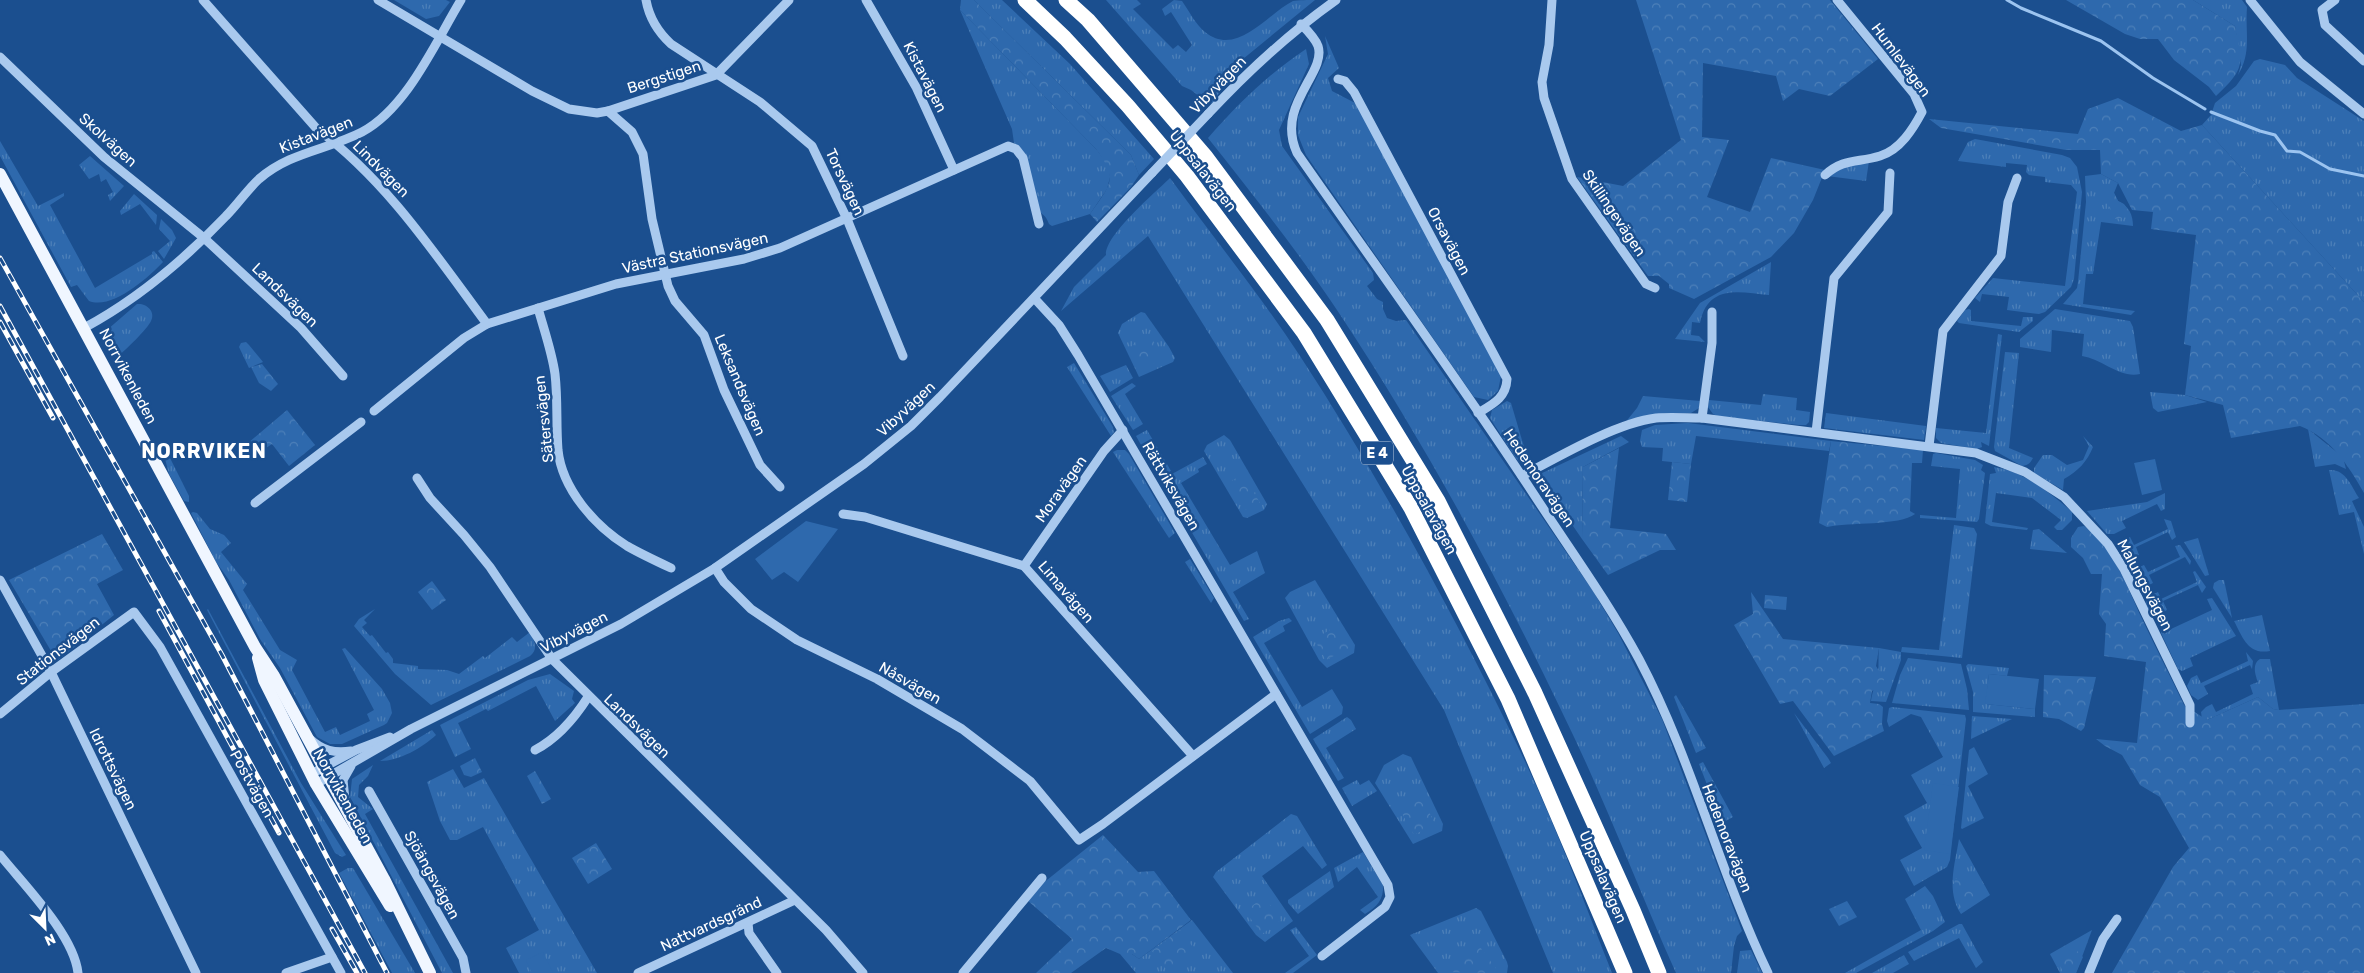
<svg xmlns="http://www.w3.org/2000/svg" width="2364" height="973" font-family="Rubik,sans-serif">
<style>
.grass{fill:url(#grass-tufts)}
.forest{fill:url(#forest-crowns)}
.pitch{fill:#2e69ad}
.lines{fill:none;stroke-linecap:round;stroke-linejoin:round}
.stream{stroke:#9cc4f0;stroke-width:3}
.minor{stroke:#a9c9ee;stroke-width:9}
.major{stroke:#f0f6ff;stroke-width:12}
.highway{stroke:#fff;stroke-width:15}
.rail-casing{stroke:#fff;stroke-width:5}
.rail{stroke:#1b4f8f;stroke-width:3;stroke-dasharray:9;stroke-linecap:butt}
.minor-bridge{stroke:#a9c9ee;stroke-width:9}
.labels{text-anchor:middle;stroke-width:5;stroke-linejoin:round;paint-order:stroke}
.shield{fill:#1b4f8f;stroke:#bbcadd;stroke-width:1}
.shield-label{font-size:14px;font-weight:bold;fill:#fff}
.street-label{font-size:15px;fill:#fff;stroke:#1b4f8f}
.district-label{font-size:20px;font-weight:bold;letter-spacing:1px;fill:#fff;stroke:#1b4f8f}
</style>
<defs>
<pattern id="grass-tufts" width="24" height="20" patternUnits="userSpaceOnUse" patternTransform="scale(1.25)"><rect width="24" height="20" fill="#2e69ad"/><path d="M3 7l-1-3M5 7V3M7 7l1-3M15 17l-1-3M17 17v-4M19 17l1-3" fill="none" stroke="#4d80b9"/></pattern>
<pattern id="forest-crowns" width="20" height="18" patternUnits="userSpaceOnUse" patternTransform="scale(1.25)"><rect width="20" height="18" fill="#2e69ad"/><path d="M2 6a3 3 0 1 1 6 0M12 15a3 3 0 1 1 6 0" fill="none" stroke="#4d80b9"/></pattern>
</defs>
<rect width="100%" height="100%" fill="#1b4f8f"/>
<g class="grass">
<polygon points="394,0 446,0 450,2 439,16 426,19"/>
<polygon points="974,0 1002,0 1070,64 1154,159 1139,175 1131,155"/>
<path d="M1106 0H1137L1141 4 1133 9 1173 49 1178 45 1186 52 1192 45 1171 12 1165 16 1162 9 1174 0 1182 1C1189 11 1196 25 1205 32 1237 58 1267 14 1293 1 1298 0 1309 0 1315 0L1232 68 1214 102 1209 104 1191 90 1182 86Z"/>
<path d="M2193 0H2242L2247 7C2245 33 2252 52 2238 75L2241 65 2235 26Z"/>
<path d="M960 10 1096 149 1109 166 1110 177 1107 189 1090 214 1052 226 1049 224C1045 213 1041 215 1038 209 1029 187 1034 158 1014 143L1012 129Z"/>
<polygon points="1325,36 1339,68 1328,78 1332,91 1357,104 1501,376 1498,391 1488,400 1474,397 1306,155 1298,135 1298,117 1328,54"/>
<path d="M1306 49 1309 64 1279 130 1282 146 1373 273 1374 280 1367 286 1377 299 1383 302V309L1387 318 1396 321 1406 320 1593 591 1618 633 1662 719 1742 931 1737 936 1734 946 1731 973H1676C1637 886 1604 797 1562 712 1497 576 1424 442 1341 316 1300 254 1254 196 1208 138 1240 102 1266 76 1306 49Z"/>
<polygon points="2260,59 2285,65 2297,78 2364,121 2364,302 2202,125 2211,115 2215,103 2236,86 2254,61"/>
<polygon points="1975,139 2062,155 2070,158 2077,167 2082,192 2074,279 2071,287 2045,312 2039,314 2007,310 2009,297 1982,294 1980,302 1975,298 1993,278 2065,286 2077,192 2071,185 2045,182 2045,177 2029,175 2026,172 2027,165 2006,163 2006,167 1958,161 1968,142"/>
<path d="M0 141 38 206 64 193V196L50 205 95 288 152 254V252L154 251 163 262C148 278 112 310 89 301L77 285 71 287 0 156Z"/>
<polygon points="90,156 124,186 110,201 108,195 113,192 106,179 101,182 99,174 89,179 79,165"/>
<polygon points="1869,161 1866,181 1827,176 1836,169"/>
<path d="M2101 174 2118 183 2114 193 2118 201C2129 206 2133 215 2133 226L2101 222 2093 274H2086L2083 304 2135 311 2131 315 2063 304 2077 288 2078 282 2086 202 2085 176Z"/>
<path d="M1170 178C1213 237 1260 295 1300 356 1382 482 1455 616 1521 753 1555 824 1583 899 1612 973H1553L1444 710 1148 236 1061 311 1074 287 1106 255C1105 235 1155 193 1170 178Z"/>
<polygon points="134,194 157,215 156,225 140,204 121,215 120,211"/>
<polygon points="161,219 172,230 176,238 164,259 158,251 170,241 159,229"/>
<path d="M1771 262 1769 295C1739 292 1708 284 1700 323L1692 322 1691 335 1699 336 1705 342 1675 339 1700 303Z"/>
<path d="M137 304C146 303 156 311 151 321 148 328 125 351 119 355 116 357 114 357 111 357L105 344 107 330Z"/>
<polygon points="1969,309 1971,310 1971,321 2021,326 2023,317 2033,317 2033,321 2019,332 1959,323 1957,321 1965,310"/>
<path d="M2055 309 2130 321 2133 327 2140 374C2121 379 2102 359 2082 356L2084 334 2052 330 2051 352 2020 347V339Z"/>
<polygon points="1141,312 1145,313 1169,347 1175,358 1173,362 1139,377 1118,333 1122,324"/>
<polygon points="1998,334 2002,335 1989,446 1981,442 1982,447 1977,449 1941,443 1936,438 1936,428 1986,433"/>
<polygon points="246,342 249,345 263,362 249,368 239,347 241,343"/>
<path d="M2005 352 2019 353 2009 448 2033 458C2030 463 2029 465 2022 466L1995 451 1994 447Z"/>
<polygon points="1074,363 1113,427 1114,432 1111,436 1067,367"/>
<polygon points="1126,365 1133,378 1110,392 1100,376"/>
<polygon points="1132,383 1136,386 1125,394 1143,424 1133,430 1111,396"/>
<polygon points="2150,392 2185,395 2207,402 2158,412 2153,408"/>
<polygon points="1763,394 1797,398 1796,410 1810,412 1809,422 1806,425 1799,425 1717,416 1713,414 1708,407 1709,400 1761,405"/>
<polygon points="1643,396 1700,401 1699,408 1691,413 1665,413 1624,424 1637,408"/>
<polygon points="1507,401 1511,403 1529,464 1520,463 1515,457 1490,418 1492,410"/>
<polygon points="1826,413 1926,426 1924,440 1824,428"/>
<polygon points="1688,423 1831,441 1829,451 1696,436 1691,464 1662,461 1663,448 1642,447 1640,441 1642,430 1655,425"/>
<polygon points="2308,429 2343,457 2346,469 2335,464 2315,467"/>
<polygon points="1147,430 1171,471 1159,477 1136,436"/>
<polygon points="1224,435 1230,440 1267,504 1264,510 1247,518 1243,517 1204,451 1207,445"/>
<polygon points="1621,436 1629,442 1583,467 1582,539 1542,481 1540,474"/>
<path d="M2083 436 2093 447C2087 462 2078 471 2064 479L2063 490 2034 473V468L2043 455H2052L2067 465 2083 460 2089 446Z"/>
<polygon points="1117,450 1125,450 1129,454 1175,533 1169,538 1113,452"/>
<polygon points="163,451 169,456 189,496 189,502 184,501 169,474"/>
<polygon points="1936,453 1975,460 1983,465 1981,470 1985,473 1979,519 1977,522 1920,518 1920,515 1956,518 1960,469 1931,466 1933,454"/>
<polygon points="1203,457 1207,464 1198,469 1199,472 1181,483 1230,565 1257,551 1265,573 1233,592 1249,619 1244,621 1161,480"/>
<path d="M1994 467C2023 471 2051 493 2072 512V520L2062 530H2057L2054 527 2061 520 2032 498 1996 493 1992 522 2028 528 2027 530 1991 526 1985 523 1990 474 1996 473Z"/>
<path d="M2329 470C2346 469 2351 486 2359 498L2352 501 2364 527V554L2354 512 2339 515Z"/>
<polygon points="2165,493 2165,509 2161,511 2157,504 2122,521 2126,528 2114,534 2107,534 2087,511 2147,502"/>
<polygon points="193,512 197,513 210,529 224,535 231,543 221,552 247,584 243,590 280,650 297,660 292,670 325,732 336,727 340,735 370,721 367,714 374,710 342,649 345,648 382,689 390,703 392,713 387,723 384,725 342,744 330,744 317,737 280,668 260,639 229,580 216,562 191,513"/>
<polygon points="2164,519 2171,521 2176,537 2172,540 2168,532 2136,547 2139,555 2130,560 2123,558 2120,553 2120,543 2130,537 2134,545 2168,529"/>
<path d="M1954 525 1974 528 1977 534 1962 658 1901 652V660L1886 702 1871 701C1872 691 1877 682 1878 673 1879 665 1878 657 1879 648L1901 652 1902 647 1939 650Z"/>
<polygon points="2039,529 2067,553 2030,549 2033,530"/>
<polygon points="2198,538 2209,575 2205,576 2184,542"/>
<polygon points="2180,545 2191,561 2190,565 2185,557 2149,575 2153,583 2143,588 2138,587 2132,575 2133,570 2144,565 2148,572 2180,557 2175,546"/>
<polygon points="1190,559 1214,598 1211,603 1185,562"/>
<polygon points="2195,571 2206,587 2202,593 2198,585 2163,601 2167,610 2157,615 2152,613 2145,605 2148,597 2158,592 2161,599 2197,582 2193,572"/>
<polygon points="1315,580 1355,645 1354,653 1327,668 1319,660 1285,598 1290,592"/>
<polygon points="2219,580 2224,580 2232,618 2213,588 2214,583"/>
<polygon points="2212,598 2236,636 2190,658 2193,666 2182,671 2178,669 2161,633 2161,626 2167,622 2171,629 2212,610 2207,599"/>
<polygon points="208,609 301,783 346,855 342,857 335,853 207,610"/>
<path d="M375 609 364 620 367 623 362 627 370 636 372 635 386 653 388 652 393 659V663L418 666V669L447 670 459 674 483 656 485 658 512 637 517 642 530 632C534 641 539 649 530 656L431 705 395 674 354 626 359 619Z"/>
<path d="M2262 615 2270 651C2248 655 2243 638 2234 621Z"/>
<polygon points="1289,618 1292,621 1283,626 1285,631 1264,643 1302,707 1332,689 1343,707 1342,714 1310,734 1253,637 1279,621"/>
<polygon points="2246,652 2253,661 2252,669 2250,665 2204,686 2208,694 2198,700 2191,695 2187,686 2191,678 2197,675 2201,683 2248,661"/>
<polygon points="1908,658 1961,664 1967,689 1969,710 1892,703 1900,675"/>
<path d="M2260 659H2270L2279 710 2273 709 2258 697 2207 720 2202 719 2201 712 2206 707 2212 704 2216 712 2253 694 2250 685 2258 682C2255 674 2252 664 2260 659Z"/>
<polygon points="1968,664 2009,668 2007,676 1989,674 1986,704 2035,709 2035,717 1973,712 1973,692 1966,666"/>
<polygon points="550,674 574,691 572,699 575,703 555,721 536,686 488,711 486,709 458,723 471,749 455,757 440,725 528,680"/>
<polygon points="1676,695 1706,748 1696,753 1674,697"/>
<polygon points="1892,707 1965,715 1966,719 1950,860 1947,867 1914,886 1900,860 1922,848 1904,816 1927,803 1911,775 1943,757 1921,717 1911,714 1889,727 1887,721 1889,708"/>
<polygon points="1794,713 1828,758 1831,763 1824,768"/>
<polygon points="1972,716 2012,719 1971,739"/>
<polygon points="1347,717 1351,720 1356,729 1326,748 1344,778 1338,781 1313,739"/>
<path d="M432 730 436 735C422 748 399 761 380 761Z"/>
<polygon points="1974,747 1988,774 1968,786 1984,818 1962,829 1961,828 1969,750"/>
<polygon points="1403,754 1411,757 1443,824 1442,831 1413,844 1375,783 1384,765"/>
<polygon points="1703,762 1733,817 1722,823 1699,764"/>
<polygon points="373,765 368,776 359,785 358,797 373,809 365,814 453,973 442,973 350,797 352,779"/>
<polygon points="453,769 464,788 484,778 597,973 519,973 506,948 539,930 483,827 457,840 450,840 440,821 427,782"/>
<polygon points="1357,780 1360,785 1369,780 1377,791 1352,806 1342,788"/>
<polygon points="1291,814 1297,816 1327,865 1322,869 1303,846 1262,876 1293,921 1265,942 1256,935 1213,877 1216,872"/>
<path d="M1959 839 1990 895 1961 914C1946 891 1955 864 1959 839Z"/>
<path d="M1363 852 1383 885C1384 899 1377 907 1365 914L1360 910 1378 897 1357 867 1338 882 1334 868Z"/>
<polygon points="348,868 353,868 415,973 392,973 339,873"/>
<polygon points="1330,871 1334,887 1298,914 1288,903 1288,900"/>
<polygon points="1925,886 1933,896 1945,922 1933,931 1856,973 1845,973 1921,930 1905,899"/>
<polygon points="1476,908 1481,911 1507,962 1508,966 1507,973 1438,973 1410,935"/>
<polygon points="1192,920 1233,973 1136,973 1120,954 1132,954 1139,959"/>
<polygon points="1959,924 1962,924 1983,962 1976,968 1959,938 1914,961 1908,952"/>
<polygon points="1296,927 1317,955 1293,973 1285,973 1309,956 1290,930"/>
<polygon points="2092,930 2076,973 2060,973 2050,954"/>
<polygon points="1751,950 1762,973 1737,973 1740,951"/>
<polygon points="1904,955 1909,964 1893,973 1872,973"/>
</g>
<g class="forest">
<path d="M961 0H974L1131 155 1139 175 1131 187 1097 222 1090 214C1110 185 1119 180 1096 149L960 10Z"/>
<polygon points="1636,0 1830,0 1878,59 1830,96 1799,89 1783,101 1776,76 1703,63 1702,137 1729,140 1707,197 1750,212 1771,158 1825,170 1813,200 1794,233 1771,257 1694,299 1669,288 1669,284 1659,276 1648,276 1577,177 1623,186 1681,140"/>
<path d="M2066 0H2193L2235 26C2243 64 2246 68 2216 96L2209 87 2174 60 2158 39H2140L2125 34Z"/>
<path d="M2118 98 2181 131 2202 125 2364 302V493C2348 465 2332 439 2300 426L2231 438 2223 405 2185 395 2191 346 2184 344 2196 235 2151 229 2153 212 2132 210 2118 183 2101 174 2100 150H2066L1941 128 1929 119 2078 134 2088 109Z"/>
<polygon points="2114,193 2118,201 2124,204 2130,213 2126,217 2115,219 2105,198"/>
<polygon points="1150,335 1163,358 1144,369 1132,346"/>
<polygon points="262,364 278,384 271,391 259,383 251,367"/>
<polygon points="287,410 315,445 289,466 272,444 257,454 248,443"/>
<path d="M1831 441 1923 450 1922 463H1912L1910 511 1915 514C1900 526 1848 522 1827 527L1819 523Z"/>
<polygon points="1619,448 1610,528 1666,534 1676,550 1660,550 1608,575 1582,539 1583,467"/>
<polygon points="1672,462 1691,464 1687,502 1668,500"/>
<polygon points="1243,474 1260,503 1246,510 1228,483"/>
<path d="M2084 526C2112 543 2130 594 2144 623 2157 650 2171 678 2184 705L2207 720 2258 697 2273 709 2279 710 2364 704V973H2112L2173 867 2189 848 2160 797 2140 785 2122 755 2105 746 2096 739 2137 743 2146 662 2104 656 2106 624 2099 614 2102 574H2091L2083 558 2071 547V538L2078 527Z"/>
<polygon points="102,534 123,570 97,584 114,615 57,661 9,580"/>
<polygon points="432,581 446,600 432,610 418,592"/>
<polygon points="1751,592 1783,639 1879,648 1876,666 1884,679 1883,686 1872,691 1870,703 1879,704 1883,707 1882,724 1884,731 1834,756 1793,701 1780,704 1734,625 1753,614"/>
<polygon points="1765,595 1787,597 1786,610 1764,608"/>
<polygon points="1337,626 1349,648 1326,660 1314,639"/>
<polygon points="2044,675 2096,677 2084,728 2081,731 2059,719 2043,717"/>
<polygon points="475,758 482,772 471,777 464,775 460,766"/>
<polygon points="535,771 551,799 542,804 527,776"/>
<polygon points="1422,798 1435,824 1414,835 1400,810"/>
<polygon points="1103,835 1138,872 1154,871 1191,920 1139,959 1132,954 1120,954 1106,948 1071,973 1036,973 1072,939 1028,901 1042,884"/>
<polygon points="596,843 612,869 588,884 572,858"/>
<path d="M1955 879C1969 879 1975 888 1981 900L1962 912 1953 891Z"/>
<polygon points="1264,897 1281,920 1262,934 1245,911"/>
<polygon points="1847,901 1857,917 1839,926 1829,909"/>
<polygon points="1180,930 1198,954 1173,973 1169,973 1152,951"/>
<polygon points="1480,947 1497,970 1493,973 1445,972"/>
<polygon points="2073,947 2083,957 2076,973 2064,973 2055,957"/>
</g>
<g class="pitch">
<polygon points="2155,459 2162,490 2142,495 2134,463"/>
<polygon points="806,521 838,529 798,582 784,572 772,580 755,559"/>
<polygon points="1989,674 2039,679 2035,709 1985,704"/>
<polygon points="1933,783 1959,787 1950,854 1924,850"/>
<polygon points="543,952 553,973 532,973 526,960"/>
</g>
<g class="lines">
<g class="stream">
<polyline points="2007,0 2021,8 2101,41 2153,78 2205,109"/>
<polyline points="2211,112 2260,131 2275,135 2287,151 2300,152 2330,169 2364,176"/>
</g>
<g class="minor">
<path d="M203 0 317 129C387 181 435 254 487 324"/>
<polyline points="378,0 532,91 569,109 597,113 608,111 716,75 789,0"/>
<path d="M646 0C649 17 658 32 671 44L760 102 812 146 847 219 903 356"/>
<polyline points="866,0 916,87 954,170"/>
<polyline points="1552,0 1549,45 1542,82 1544,98 1572,179 1646,284 1655,288"/>
<polyline points="2250,0 2300,62 2364,114"/>
<polyline points="2335,0 2322,10 2325,25 2364,61"/>
<path d="M1301 24C1307 30 1315 38 1318 46 1327 73 1275 105 1297 153 1375 265 1456 376 1531 490 1568 547 1607 600 1639 659 1692 759 1719 871 1768 973"/>
<polyline points="0,57 104,157 204,238 301,328 343,376"/>
<path d="M1338 79 1345 81 1354 92 1507 379C1506 398 1493 404 1478 413"/>
<polyline points="608,111 632,132 643,154 652,219 668,286 675,301 704,335 724,390 760,465 780,487"/>
<path d="M1208 114C1248 71 1288 34 1336 0"/>
<path d="M1825 175C1844 158 1857 163 1880 156 1900 150 1913 129 1922 112L1914 94 1837 0"/>
<polyline points="1035,299 1059,325 1078,355 1388,885 1390,897 1385,907 1322,956"/>
<path d="M538 308C544 330 552 352 555 374 558 400 556 425 558 450 562 489 595 526 627 546 641 554 656 561 671 568"/>
<path d="M84 328C138 299 184 260 226 216 238 204 247 190 259 179 290 152 327 150 362 132 407 108 435 43 461 0"/>
<polyline points="374,411 464,338 487,324 616,284 744,259 780,248 1008,146 1016,149 1023,158 1039,224"/>
<polyline points="1702,418 1712,343 1712,312"/>
<polyline points="1816,432 1834,278 1888,212 1890,173"/>
<polyline points="1929,446 1943,331 2001,256 2008,202 2017,178"/>
<path d="M1522 476C1558 457 1616 423 1656 418 1671 417 1687 418 1702 418L1976 453 2025 472 2064 497 2108 544 2124 569 2190 705V723"/>
<polyline points="417,478 430,498 464,535 490,567 552,659 826,930 863,973"/>
<polyline points="255,503 361,422"/>
<polyline points="843,514 865,517 1024,566 1193,756"/>
<polyline points="1024,566 1104,451 1123,430"/>
<polyline points="715,568 724,582 751,609 797,640 877,679 962,729 1030,781 1079,840 1103,824 1276,694"/>
<polyline points="0,580 51,672 196,973"/>
<polyline points="0,714 51,672 134,612 160,647 341,973"/>
<path d="M310 739C323 751 334 753 351 751"/>
<path d="M535 750C558 738 574 719 588 697"/>
<polyline points="311,774 356,750 390,737"/>
<polyline points="316,784 411,729 621,624 715,568 864,464 911,426 940,397 1152,173"/>
<polyline points="369,791 463,958 466,973"/>
<polyline points="345,800 343,780 351,766"/>
<path d="M0 855C24 885 74 935 78 973"/>
<polyline points="748,923 749,933 777,973"/>
<polyline points="286,973 332,957"/>
<polyline points="638,973 795,900"/>
<polyline points="963,973 1042,878"/>
<polyline points="2089,973 2103,939 2117,919"/>
</g>
<g class="major">
<polyline points="0,174 255,647 274,676 384,879 430,973"/>
<polyline points="258,658 264,680 316,784 390,906"/>
</g>
<g class="highway">
<polyline points="1025,0 1065,38 1128,106 1187,176 1304,333 1411,508 1508,699 1625,973"/>
<polyline points="1066,0 1088,20 1206,157 1327,320 1438,501 1535,693 1633,910 1659,973"/>
</g>
<g class="rail-casing">
<g id="rail">
<polyline points="0,258 222,655 387,973"/>
<polyline points="0,306 365,973"/>
<polyline points="0,322 53,418"/>
<polyline points="159,611 279,833"/>
<polyline points="332,929 357,973"/>
</g>
</g>
<use href="#rail" class="rail"/>
<polyline class="minor-bridge" points="1152,173 1208,114"/>
</g>
<g class="labels">
<rect class="shield" x="1361" y="441.5" width="32" height="23" rx="4"/>
<g class="shield-label">
<text x="1377" y="458">E 4</text>
</g>
<g class="street-label">
<text transform="translate(1901 60) rotate(53)" y="5">Humlevägen</text>
<text transform="translate(664 77) rotate(-18)" y="5">Bergstigen</text>
<text transform="translate(925 77) rotate(63)" y="5">Kistavägen</text>
<text transform="translate(1218 85) rotate(-46)" y="5">Vibyvägen</text>
<text transform="translate(316 135) rotate(-21)" y="5">Kistavägen</text>
<text transform="translate(108 140) rotate(42)" y="5">Skolvägen</text>
<text transform="translate(381 169) rotate(45)" y="5">Lindvägen</text>
<text transform="translate(1203 171) rotate(52)" y="5">Uppsalavägen</text>
<text transform="translate(845 182) rotate(65)" y="5">Torsvägen</text>
<text transform="translate(1614 213) rotate(56)" y="5">Skillingevägen</text>
<text transform="translate(1449 241) rotate(62)" y="5">Orsavägen</text>
<text transform="translate(695 253) rotate(-12)" y="5">Västra Stationsvägen</text>
<text transform="translate(285 295) rotate(44)" y="5">Landsvägen</text>
<text transform="translate(128 376) rotate(62)" y="5">Norrvikenleden</text>
<text transform="translate(740 385) rotate(67)" y="5">Leksandsvägen</text>
<text transform="translate(906 409) rotate(-43)" y="5">Vibyvägen</text>
<text transform="translate(544 419) rotate(-96)" y="5">Sätersvägen</text>
<text transform="translate(1539 478) rotate(56)" y="5">Hedemoravägen</text>
<text transform="translate(1171 486) rotate(60)" y="5">Rättviksvägen</text>
<text transform="translate(1061 489) rotate(-55)" y="5">Moravägen</text>
<text transform="translate(1429 510) rotate(61)" y="5">Uppsalavägen</text>
<text transform="translate(2145 585) rotate(62)" y="5">Malungsvägen</text>
<text transform="translate(1066 592) rotate(49)" y="5">Limavägen</text>
<text transform="translate(574 632) rotate(-27)" y="5">Vibyvägen</text>
<text transform="translate(58 651) rotate(-38)" y="5">Stationsvägen</text>
<text transform="translate(910 683) rotate(30)" y="5">Nåsvägen</text>
<text transform="translate(637 726) rotate(44)" y="5">Landsvägen</text>
<text transform="translate(113 769) rotate(64)" y="5">Idrottsvägen</text>
<text transform="translate(252 784) rotate(61)" y="5">Postvägen</text>
<text transform="translate(343 796) rotate(61)" y="5">Norrvikenleden</text>
<text transform="translate(1727 838) rotate(69)" y="5">Hedemoravägen</text>
<text transform="translate(432 875) rotate(61)" y="5">Sjöängsvägen</text>
<text transform="translate(1603 877) rotate(67)" y="5">Uppsalavägen</text>
<text transform="translate(711 924) rotate(-25)" y="5">Nattvardsgränd</text>
</g>
<g class="district-label">
<text x="204" y="458">NORRVIKEN</text>
</g>
</g>
<g transform="translate(45 928) rotate(156)" stroke="#1b4f8f" stroke-width="4" paint-order="stroke">
<path d="M0-4L9 19L0 12L-9 19Z" fill="#ffffff"/>
<text y="-8" font-size="14" font-weight="bold" text-anchor="middle" fill="#ffffff">N</text>
</g>
</svg>
